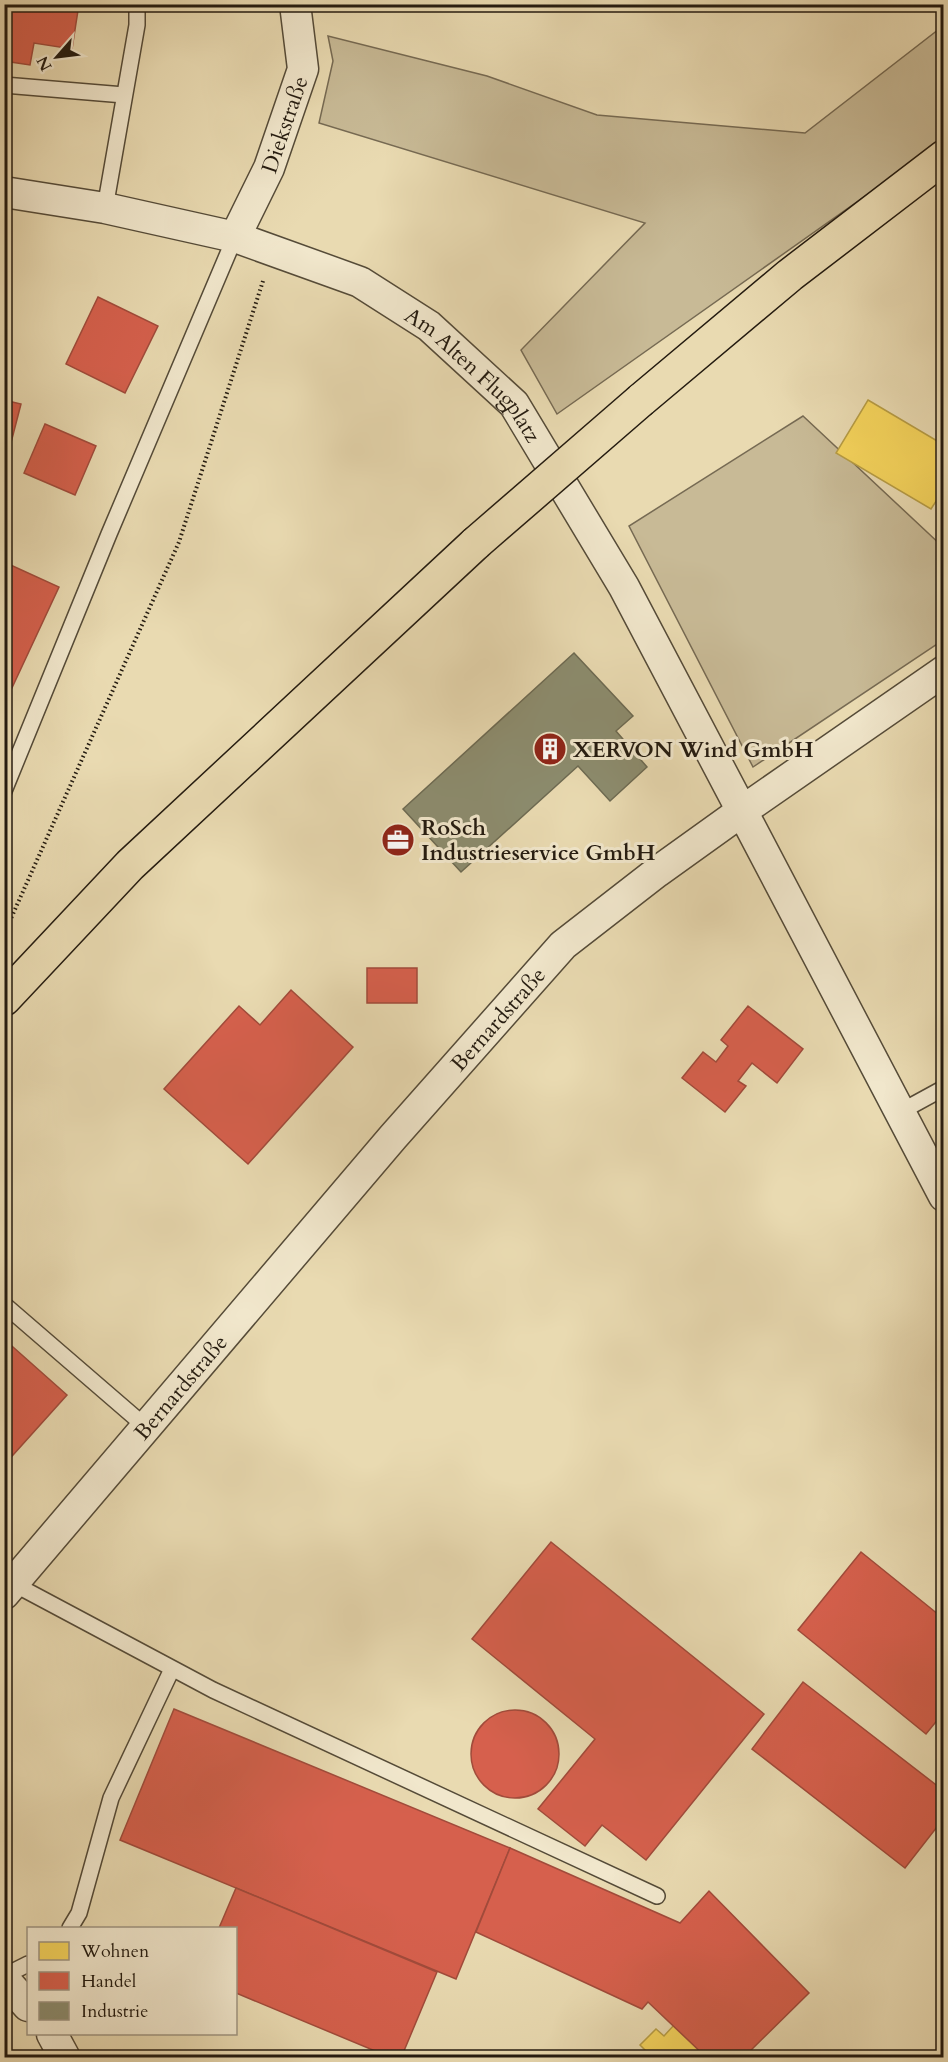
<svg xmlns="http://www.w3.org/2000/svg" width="948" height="2062" font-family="Cardo,serif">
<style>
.green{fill:#c8ba96;stroke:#766a53;stroke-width:1.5}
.homes{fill:#f6d55c;stroke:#b79d45;stroke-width:1.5}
.shops{fill:#d6604d;stroke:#a14b3b;stroke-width:1.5}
.industry{fill:#8c8c6e;stroke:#6d6a52;stroke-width:1.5}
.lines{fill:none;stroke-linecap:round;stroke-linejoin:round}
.service-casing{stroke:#554b38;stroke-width:18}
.minor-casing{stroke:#554b38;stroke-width:33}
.primary-casing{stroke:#241b10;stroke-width:36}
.path{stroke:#241b10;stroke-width:4;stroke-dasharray:1.5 3;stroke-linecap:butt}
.service{stroke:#f1e7cc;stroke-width:15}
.minor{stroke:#f1e7cc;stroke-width:30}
.primary{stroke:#e9dab1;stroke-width:33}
.primary-bridge-casing{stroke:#241b10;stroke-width:36;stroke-linecap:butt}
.primary-bridge{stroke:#e9dab1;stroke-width:33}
.labels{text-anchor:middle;stroke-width:6;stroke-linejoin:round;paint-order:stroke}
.street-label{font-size:22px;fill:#241b10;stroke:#f1e7cc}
.poi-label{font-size:22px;font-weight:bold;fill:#241b10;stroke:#f1e7cc;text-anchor:start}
</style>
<rect width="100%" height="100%" fill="#e9dab1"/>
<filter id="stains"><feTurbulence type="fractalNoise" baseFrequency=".00333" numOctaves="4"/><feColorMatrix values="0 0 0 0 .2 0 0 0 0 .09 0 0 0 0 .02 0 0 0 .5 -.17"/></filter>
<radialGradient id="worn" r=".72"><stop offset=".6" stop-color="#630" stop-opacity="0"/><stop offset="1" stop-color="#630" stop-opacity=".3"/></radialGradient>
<g class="green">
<polygon points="943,26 943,141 557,414 521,350 645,223 319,123 333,61 328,36 487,76 597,115 805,133"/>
<polygon points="803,416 943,547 943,640 753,767 629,526"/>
</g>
<g class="homes">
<polygon points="868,400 944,445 944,489 931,509 836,453"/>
<polygon points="674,2025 707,2058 641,2058 647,2052 640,2045 656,2029 664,2036"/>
</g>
<g class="shops">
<polygon points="4,4 79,4 72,49 34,43 30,65 4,61"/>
<polygon points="98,297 158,326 125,393 66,364"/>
<polygon points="4,400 21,404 6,462 4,462"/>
<polygon points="45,424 96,446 75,495 24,473"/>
<polygon points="4,562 59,587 4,705"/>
<rect x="367" y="968" width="50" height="35"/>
<polygon points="291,990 353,1047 248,1164 164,1089 239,1006 260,1025"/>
<polygon points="748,1006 803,1049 777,1083 752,1063 738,1081 746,1086 725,1112 682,1078 703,1052 716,1062 728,1046 721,1040"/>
<polygon points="4,1339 67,1395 4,1465"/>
<polygon points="551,1542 764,1714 646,1860 602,1825 585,1846 538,1809 595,1739 472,1639"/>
<polygon points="861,1552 944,1619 944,1712 926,1734 798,1630"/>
<polygon points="803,1682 944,1791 944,1818 905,1868 752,1749"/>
<polygon points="174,1709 510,1848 456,1979 120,1840"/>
<circle cx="515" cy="1754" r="44"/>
<polygon points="510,1848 680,1923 709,1891 809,1993 743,2058 707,2058 648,2002 642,2009 476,1932"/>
<polygon points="236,1888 437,1972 401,2058 392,2058 236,1993 236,1928 219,1928"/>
</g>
<polygon class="industry" points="574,653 633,716 616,731 647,767 610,801 578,766 461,872 403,809"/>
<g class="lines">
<g class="service-casing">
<g id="service">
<polyline points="4,85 124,95"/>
<polyline points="105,208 137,25 137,4"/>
<polyline points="4,791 109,534 235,237"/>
<polyline points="900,1112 944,1088"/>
<polyline points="7,1307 146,1427"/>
<polyline points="14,1584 213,1690 657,1896"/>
<polyline points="70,1928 79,1913 111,1798 172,1669"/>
<polyline points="4,1976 28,1964"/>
</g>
</g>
<g class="minor-casing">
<g id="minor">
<path id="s1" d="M4 192 105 208 235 237 360 282 429 326 514 404 624 587 742 811 944 671"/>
<path id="s2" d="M235 237 269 168 303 69 295 4"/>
<path id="s3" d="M4 1594 393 1137 563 945 657 872 742 811 944 1196"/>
<polyline points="4,1979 28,2006"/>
<polyline points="52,2034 65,2058"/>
</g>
</g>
<g class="primary-casing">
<g id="primary">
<polyline points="641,400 790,275 944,157"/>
<polyline points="4,999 130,865 476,543"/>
</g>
</g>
<polyline class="path" points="4,934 179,542 263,281"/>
<use href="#service" class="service"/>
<use href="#minor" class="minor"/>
<use href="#primary" class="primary"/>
<g class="primary-bridge-casing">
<polyline id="primary-bridge" points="476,543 641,400"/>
</g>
<use href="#primary-bridge" class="primary-bridge"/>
</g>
<defs>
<g id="building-disc" transform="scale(1.725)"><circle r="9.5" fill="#8f2418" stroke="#f1e7cc"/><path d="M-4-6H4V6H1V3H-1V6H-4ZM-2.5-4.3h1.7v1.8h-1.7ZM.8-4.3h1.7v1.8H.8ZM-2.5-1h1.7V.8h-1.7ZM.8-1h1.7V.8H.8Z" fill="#fff"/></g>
<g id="office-disc" transform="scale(1.725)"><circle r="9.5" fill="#8f2418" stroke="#f1e7cc"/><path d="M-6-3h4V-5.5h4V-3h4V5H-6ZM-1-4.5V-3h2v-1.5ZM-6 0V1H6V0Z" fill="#fff"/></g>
</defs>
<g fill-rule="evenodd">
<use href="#building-disc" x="550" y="749"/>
<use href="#office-disc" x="398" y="840"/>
</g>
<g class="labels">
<g class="street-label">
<text dy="8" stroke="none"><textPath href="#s2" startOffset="123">Diekstraße</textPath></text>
<text dy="8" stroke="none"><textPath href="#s1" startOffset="516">Am Alten Flugplatz</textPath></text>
<text dy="8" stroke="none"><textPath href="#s3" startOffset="758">Bernardstraße</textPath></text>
<text dy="8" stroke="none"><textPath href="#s3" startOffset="272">Bernardstraße</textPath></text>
</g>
<g class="poi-label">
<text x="573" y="757">XERVON Wind GmbH</text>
<text x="421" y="835">RoSch<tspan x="421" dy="25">Industrieservice GmbH</tspan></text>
</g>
</g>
<rect width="948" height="2062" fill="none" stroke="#e9dab1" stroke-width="24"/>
<rect x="6" y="6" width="936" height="2050" fill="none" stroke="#241b10" stroke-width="3"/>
<rect x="12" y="12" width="924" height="2038" fill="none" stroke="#241b10" stroke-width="1.5"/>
<rect x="27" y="1927" width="210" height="108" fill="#f1e7cc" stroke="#9f9581" stroke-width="1.5"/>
<rect x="39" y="1942" width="30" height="18" fill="#f6d55c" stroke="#9f9581" stroke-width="1.5"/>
<text x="81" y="1957" font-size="18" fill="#241b10">Wohnen</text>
<rect x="39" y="1972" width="30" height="18" fill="#d6604d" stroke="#9f9581" stroke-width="1.5"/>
<text x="81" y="1987" font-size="18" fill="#241b10">Handel</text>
<rect x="39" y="2002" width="30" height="18" fill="#8c8c6e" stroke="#9f9581" stroke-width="1.5"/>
<text x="81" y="2017" font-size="18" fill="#241b10">Industrie</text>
<g transform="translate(57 57) rotate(242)" stroke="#f1e7cc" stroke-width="4.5" paint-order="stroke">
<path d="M0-4.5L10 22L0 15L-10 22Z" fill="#241b10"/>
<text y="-9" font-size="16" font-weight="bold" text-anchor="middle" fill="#241b10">N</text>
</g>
<rect width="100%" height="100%" filter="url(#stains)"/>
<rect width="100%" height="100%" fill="url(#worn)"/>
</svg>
